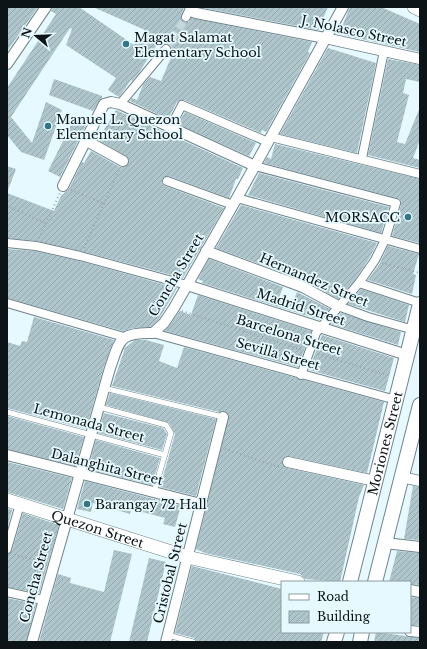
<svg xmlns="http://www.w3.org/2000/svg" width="427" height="649" viewBox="0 0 427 649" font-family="'Libre Baskerville',serif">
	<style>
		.building { fill: url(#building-hatch) }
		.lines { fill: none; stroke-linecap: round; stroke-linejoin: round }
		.pedestrian-tunnel { stroke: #c4d7db; stroke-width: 8; stroke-dasharray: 8 4; stroke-linecap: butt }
		.service-casing { stroke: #6f858b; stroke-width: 6 }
		.pedestrian-casing { stroke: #6f858b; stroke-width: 10 }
		.minor-casing { stroke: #6f858b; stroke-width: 12 }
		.tertiary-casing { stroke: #6f858b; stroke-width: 14 }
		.secondary-casing { stroke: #6f858b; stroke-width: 16 }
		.path { stroke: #97a6ab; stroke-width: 2; stroke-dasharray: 1 3; stroke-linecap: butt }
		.service { stroke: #fff; stroke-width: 5 }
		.pedestrian { stroke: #fff; stroke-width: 8 }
		.minor { stroke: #fff; stroke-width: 10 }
		.tertiary { stroke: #fff; stroke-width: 13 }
		.secondary { stroke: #fff; stroke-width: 14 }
		.poi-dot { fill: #327686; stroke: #e5f9fe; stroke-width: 1.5 }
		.labels { text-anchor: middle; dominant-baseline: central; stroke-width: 3.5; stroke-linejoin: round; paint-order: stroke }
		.street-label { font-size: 13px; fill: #0c1417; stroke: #e5f9fe }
		.poi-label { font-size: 13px; fill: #0c1417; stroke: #e5f9fe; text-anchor: start }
	</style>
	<defs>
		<pattern id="building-hatch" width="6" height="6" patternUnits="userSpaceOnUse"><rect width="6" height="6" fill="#aec5cc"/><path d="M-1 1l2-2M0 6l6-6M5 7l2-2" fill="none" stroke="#94a8ae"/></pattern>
	</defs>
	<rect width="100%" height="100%" fill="#e5f9fe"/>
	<g class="building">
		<path d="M7,7H38L7,51Z"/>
		<path d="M52,7H79L134,45L145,30L93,7H184L181,17L184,22H189L191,18L312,42L308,52L310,53L266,132L262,130L261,133L184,100L177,102L168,119L130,101L132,98L137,100L143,85L150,77L161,81L173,53L171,51V47L167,44L162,46L158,43L138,74L132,81L131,80L119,97L108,90L116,78L66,45L72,29L70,28L11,117L32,143L46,102L62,110L44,160L21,152L7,135V88L56,14L51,11Z"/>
		<path d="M199,7H328L318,30Z"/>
		<path d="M350,7H381L420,24V52L339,34Z"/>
		<path d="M328,48L376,63L357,153L280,134Z"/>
		<path d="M388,59L420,65V82L406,79L403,93L409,95L397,142L405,144L420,107V140L413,158L420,160V168L368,155Z"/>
		<path d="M54,79L102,96V98L93,111L49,95Z"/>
		<path d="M116,110L243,168L238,179H236L229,198L169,176L162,179V182L165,186L224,208L183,278L81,251L37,241L7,238V193L54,211L61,196L69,189L82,162L84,163L91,151L120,167H124L128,164L129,160L126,156L98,140Z"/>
		<path d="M185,112L256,143L249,156L178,124Z"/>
		<path d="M75,117L87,123L60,177L48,171Z"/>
		<path d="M275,144L420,179V243L392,236L401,205L400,199L264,163L267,157L271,159Z"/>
		<path d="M7,166L16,169L8,190H7Z"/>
		<path d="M259,173L389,207L381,233L248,195Z"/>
		<path d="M241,205L377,243L370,257L355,280L338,299L305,281L216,248Z"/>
		<path d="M388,246L419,254L413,274L416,275L412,294L368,280L380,263Z"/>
		<path d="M7,249L35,251L79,261L177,288L159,319L150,327L133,328L123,331L7,298Z"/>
		<path d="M209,259L283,287L279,298L292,304L297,292L330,309L320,320L202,283L203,281L198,279Z"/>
		<path d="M361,289L409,305L405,322L348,304Z"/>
		<path d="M198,295L311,331L298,367L165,331L180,311L191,315Z"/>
		<path d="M341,313L401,332L398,345L331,324Z"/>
		<path d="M34,317L114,340L104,366L86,429L7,408V342L20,346L22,341L27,342Z"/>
		<path d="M322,335L394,358L385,391L309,370Z"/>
		<path d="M135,340H146L164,345L159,361L177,368L184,347L384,402L367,473L289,456H286L282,460V464L287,468L364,485L359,497L340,582L305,579L300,574L205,553L196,549L229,415L224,411L219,412L112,386L125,348Z"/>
		<path d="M110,393L216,419L196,496L160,487L175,434L169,423L106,405Z"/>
		<path d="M104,413L163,428L167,434L162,450L98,433Z"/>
		<path d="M7,416L84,437L75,466L7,449Z"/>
		<path d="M96,440L160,458L152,485L88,469Z"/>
		<path d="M7,462L72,478L63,509L7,492Z"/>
		<path d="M85,481L181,506L175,527L163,524L165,518L131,509L130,514L93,503L91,512L77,509Z"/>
		<path d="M413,486L420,487V540L404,539Z"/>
		<path d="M7,508L12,510L7,529Z"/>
		<path d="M23,513L59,525L39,593L7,587V554L12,551Z"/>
		<path d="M114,550L132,554L110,642H39L58,574L71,578L70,583L104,592Z"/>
		<path d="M397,551L420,553V585L410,584V582H389Z"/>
		<path d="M149,558L166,562L147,642H129Z"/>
		<path d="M192,566L282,589V632H324L321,642H197L194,638L175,633Z"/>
		<path d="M410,597L420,598V625H410Z"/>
		<path d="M7,598L36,604L26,642H7Z"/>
		<path d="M376,632L420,638V642H374Z"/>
	</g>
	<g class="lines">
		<path class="pedestrian-tunnel" d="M166,49L186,17"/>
		<g class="service-casing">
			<g id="service">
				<path d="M104,388L223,417"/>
				<path d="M99,407L166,425L171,433L154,492"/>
				<path d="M7,412L165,455"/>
				<path d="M168,635L193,642"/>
			</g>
		</g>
		<g class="pedestrian-casing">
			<g id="pedestrian">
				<path d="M186,17L190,8"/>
				<path d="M120,104L166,49"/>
				<path d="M170,128L182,105L268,142"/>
				<path d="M271,137L420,174"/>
				<path d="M362,158L384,51"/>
				<path d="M255,166L396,203L385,240L375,260L359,283L316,333L301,375"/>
				<path d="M167,181L233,205"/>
				<path d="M237,198L420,249"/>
				<path d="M7,243L36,246L80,256L187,285"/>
				<path d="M359,283L420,303"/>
				<path d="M7,303L124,337"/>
				<path d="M338,306L368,317L414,330"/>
				<path d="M153,333L396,400"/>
				<path d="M7,549L20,504"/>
				<path d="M7,592L43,600"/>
			</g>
		</g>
		<g class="minor-casing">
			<g id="minor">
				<path d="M191,7L193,12L196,13L325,38L420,59"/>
				<path d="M7,64L46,7"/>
				<path d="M85,140L123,161"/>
				<path d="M63,186L104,104L111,102L120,104L255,166"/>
				<path d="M206,251L303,287L338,306"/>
				<path d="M187,285L407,355"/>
				<path d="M7,455L201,504"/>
				<path d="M288,462L375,481"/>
				<path d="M401,477L420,481"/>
				<path d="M385,543L420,547"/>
				<path d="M410,590L420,592"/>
				<path d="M410,631L420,632"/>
				<path d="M32,642L110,368C120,340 119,332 153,333L164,323L174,308L237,198L343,7"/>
				<path d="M166,642L223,417"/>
			</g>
		</g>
		<g class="tertiary-casing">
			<g id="tertiary">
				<path d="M414,7L420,10"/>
				<path id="s1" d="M7,500L187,557L298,582"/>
			</g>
		</g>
		<g class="secondary-casing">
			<g id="secondary">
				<path id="s2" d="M350,582L420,304"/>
				<path d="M375,582L420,405"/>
				<path d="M334,642L337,632"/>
				<path d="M360,642L362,632"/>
			</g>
		</g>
		<g class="path">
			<path d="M71,190L105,204"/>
			<path d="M7,206L45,223"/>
			<path d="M39,238L60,193"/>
			<path d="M84,248L119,170"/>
			<path d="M382,263L420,273"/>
			<path d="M182,311L302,350"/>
			<path d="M318,354L390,376"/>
			<path d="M225,449L279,467"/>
			<path d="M14,555L45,562"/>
		</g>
		<use href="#service" class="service"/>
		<use href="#pedestrian" class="pedestrian"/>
		<use href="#minor" class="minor"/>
		<use href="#tertiary" class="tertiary"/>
		<use href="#secondary" class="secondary"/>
	</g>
	<g class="poi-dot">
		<circle cx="126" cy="44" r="4"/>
		<circle cx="48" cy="126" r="4"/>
		<circle cx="408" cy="217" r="4"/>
		<circle cx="87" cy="504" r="4"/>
	</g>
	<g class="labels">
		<g class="street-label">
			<text transform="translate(354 31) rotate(12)">J. Nolasco Street</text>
			<text transform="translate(176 275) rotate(-59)">Concha Street</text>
			<text transform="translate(314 280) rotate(23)">Hernandez Street</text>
			<text transform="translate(301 307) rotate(18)">Madrid Street</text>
			<text transform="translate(289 335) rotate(17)">Barcelona Street</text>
			<text transform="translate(278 354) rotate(16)">Sevilla Street</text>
			<text transform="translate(89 423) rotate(15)">Lemonada Street</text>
			<text stroke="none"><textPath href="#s2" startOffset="143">Moriones Street</textPath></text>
			<text transform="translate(107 467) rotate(14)">Dalanghita Street</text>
			<text stroke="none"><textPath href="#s1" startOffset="95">Quezon Street</textPath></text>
			<text transform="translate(170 573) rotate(-76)">Cristobal Street</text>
			<text transform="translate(36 577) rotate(-75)">Concha Street</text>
		</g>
		<g class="poi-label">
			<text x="134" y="37">Magat Salamat<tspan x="134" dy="15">Elementary School</tspan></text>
			<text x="56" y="119">Manuel L. Quezon<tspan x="56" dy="15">Elementary School</tspan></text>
			<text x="400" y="217" text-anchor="end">MORSACC</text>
			<text x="95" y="504">Barangay 72 Hall</text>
		</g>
	</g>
	<rect width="427" height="649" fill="none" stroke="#0c1417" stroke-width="16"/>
	<rect x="281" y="581" width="130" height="52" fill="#e5f9fe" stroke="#8e9da2"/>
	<rect x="289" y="594" width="20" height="6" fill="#ffffff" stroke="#8e9da2"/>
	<text x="317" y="601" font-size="12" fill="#0c1417">Road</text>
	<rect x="289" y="611" width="20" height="12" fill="url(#building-hatch)" stroke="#8e9da2"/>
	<text x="317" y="621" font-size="12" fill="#0c1417">Building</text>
	<g transform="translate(36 36) rotate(289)" stroke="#e5f9fe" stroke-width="3" paint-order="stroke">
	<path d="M0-3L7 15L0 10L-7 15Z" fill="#0c1417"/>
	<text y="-6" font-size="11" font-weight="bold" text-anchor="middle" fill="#0c1417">N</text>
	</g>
</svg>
